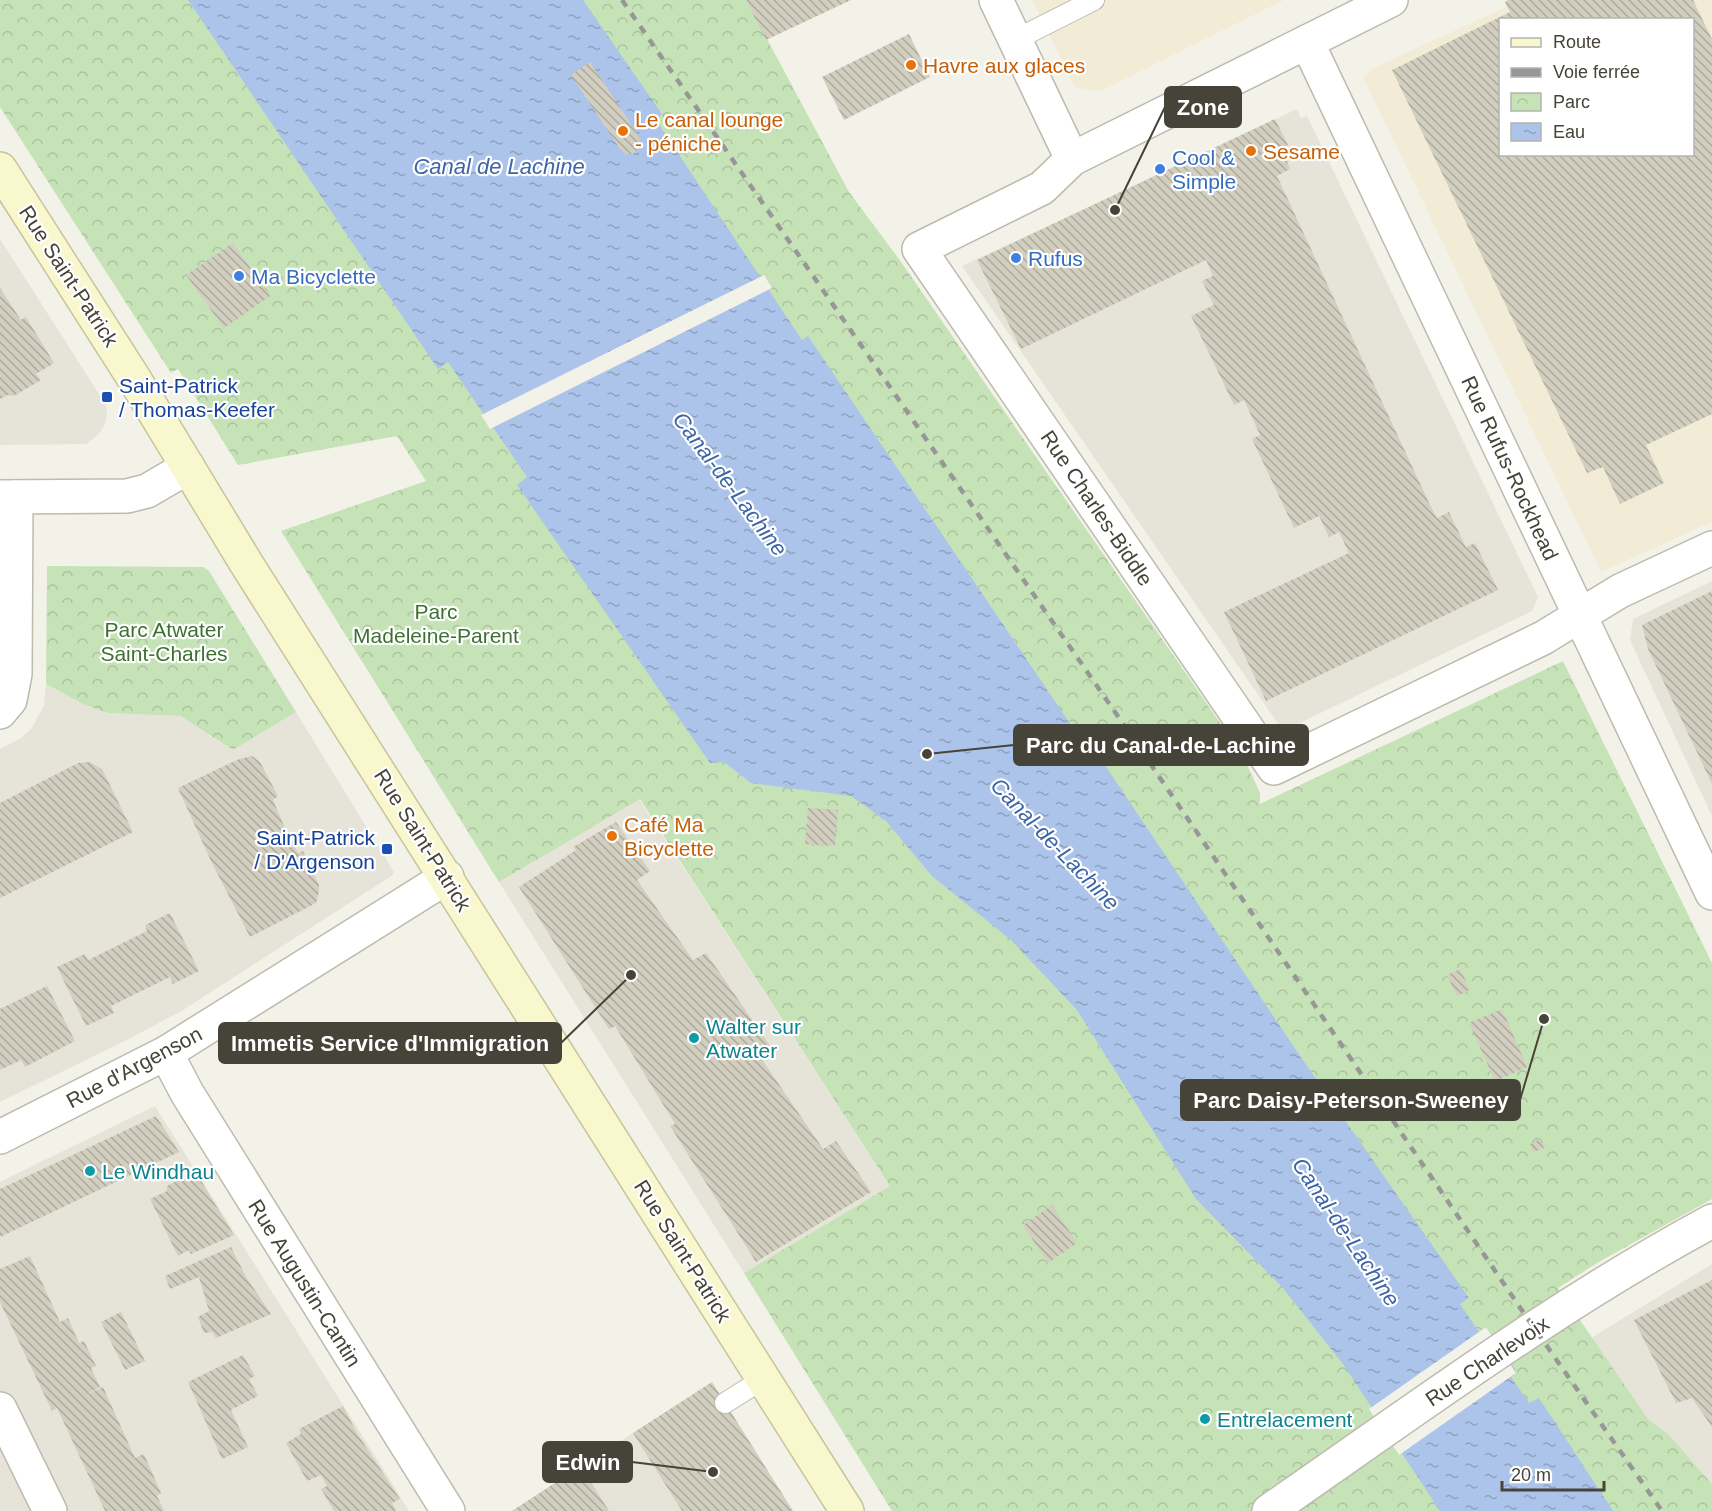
<svg xmlns="http://www.w3.org/2000/svg" width="1712" height="1511" viewBox="0 0 1712 1511" font-family="Helvetica,sans-serif">
	<style>
		.residential { fill: #e6e4d8 }
		.commercial { fill: #f2ecd7; fill-rule: evenodd }
		.park { fill: url(#park-crowns) }
		.water { fill: url(#water-ripples) }
		.pier { fill: #f3f2e9 }
		.building { fill: url(#building-back-hatch); fill-rule: evenodd }
		.lines { fill: none; stroke-linecap: round; stroke-linejoin: round }
		.service-casing { stroke: #bdbbad; stroke-width: 22 }
		.minor-casing { stroke: #bdbbad; stroke-width: 36 }
		.tertiary-casing { stroke: #bdbbad; stroke-width: 36 }
		.secondary-casing { stroke: #c7c49a; stroke-width: 36 }
		.service { stroke: #fff; stroke-width: 20 }
		.minor { stroke: #fff; stroke-width: 33 }
		.tertiary { stroke: #fff; stroke-width: 33 }
		.secondary { stroke: #f9f7cd; stroke-width: 33 }
		.rail { stroke: #979797; stroke-width: 4.5; stroke-dasharray: 8 8; stroke-linecap: butt }
		.food-dot { fill: #e8710a; stroke: #fff; stroke-width: 2 }
		.shop-dot { fill: #3f7fe0; stroke: #fff; stroke-width: 2 }
		.transit-dot { fill: #1a4fb4; stroke: #fff; stroke-width: 2 }
		.culture-dot { fill: #0f9aa8; stroke: #fff; stroke-width: 2 }
		.labels { text-anchor: middle; dominant-baseline: central; stroke-width: 4.5; stroke-linejoin: round; paint-order: stroke }
		.food-label { font-size: 21px; fill: #c56008; stroke: #fff; text-anchor: start }
		.shop-label { font-size: 21px; fill: #366cbe; stroke: #fff; text-anchor: start }
		.street-label { font-size: 21px; fill: #464338; stroke: #fff }
		.transit-label { font-size: 21px; fill: #164399; stroke: #fff; text-anchor: start }
		.park-label { font-size: 21px; fill: #3d7132; stroke: #fff }
		.culture-label { font-size: 21px; fill: #0d838f; stroke: #fff; text-anchor: start }
		.water-label { font-size: 22px; font-style: italic; fill: #3d65a6; stroke: #fff }
		.leader { fill: none; stroke: #464338; stroke-width: 2 }
		.callout-dot { fill: #464338; stroke: #fff; stroke-width: 2 }
		.callout { fill: #464338; stroke: #464338; stroke-width: 2 }
		.callout-label { font-size: 22px; text-anchor: middle; font-weight: bold; fill: #fff }
	</style>
	<defs>
		<pattern id="park-crowns" width="20" height="18" patternUnits="userSpaceOnUse" patternTransform="scale(1.5)"><rect width="20" height="18" fill="#c6e2b7"/><path d="M2 6a3 3 0 1 1 6 0M12 15a3 3 0 1 1 6 0" fill="none" stroke="#abc39e"/></pattern>
		<pattern id="water-ripples" width="26" height="14" patternUnits="userSpaceOnUse" patternTransform="scale(1.5)"><rect width="26" height="14" fill="#acc4e9"/><path d="M2 4q2-2 4 0t4 0M15 11q2-2 4 0t4 0" fill="none" stroke="#8ea1be"/></pattern>
		<pattern id="building-back-hatch" width="6" height="6" patternUnits="userSpaceOnUse" patternTransform="scale(1.5)"><rect width="6" height="6" fill="#d3cfc0"/><path d="M-1 5l2 2M0 0l6 6M5-1l2 2" fill="none" stroke="#adaa9d"/></pattern>
	</defs>
	<rect width="100%" height="100%" fill="#f3f2e9"/>
	<g class="residential">
		<path d="M1297,109L1301,118L1307,116L1538,597L1532,611L1283,731L962,266Z"/>
		<path d="M0,239L106,405L107,416L103,428L96,437L86,444L0,445Z"/>
		<path d="M1712,581V816L1630,640L1633,619Z"/>
		<path d="M46,684L83,704L108,713L179,716L233,750L296,712L394,872L393,875L183,1010L125,1041L0,1102V749L21,738L32,728L44,705Z"/>
		<path d="M639,799L890,1186L744,1273L499,882Z"/>
		<path d="M155,1106L384,1470L409,1511H0V1182Z"/>
		<path d="M1712,1264V1484L1669,1435L1648,1419L1591,1338Z"/>
		<path d="M712,1382L793,1511H512Z"/>
	</g>
	<g class="commercial">
		<path d="M1032,0H1284L1105,89L1094,91L1075,87Z"/>
		<path d="M1521,0H1712V522L1601,572L1363,77L1373,68ZM1500,20H1692V154H1500Z"/>
	</g>
	<g class="park">
		<path d="M0,0H746L849,192L899,259L1243,756L1260,793V804L1563,661L1712,963V1199L1597,1263L1558,1288L1648,1419L1669,1435L1712,1484V1511H892L744,1273L890,1186L640,799L499,882L281,531L426,481L397,436L238,465L178,369L171,373L0,107Z"/>
		<path d="M47,566L203,567L209,571L296,712L233,750L180,716L108,713L83,704L46,684Z"/>
	</g>
	<path class="water" d="M188,0H583L662,114L656,120L802,340L808,336L1071,725L1080,728L1298,1053L1469,1298L1460,1304L1479,1332L1486,1327L1515,1369L1516,1373L1511,1377L1529,1403L1539,1398L1613,1511H1440L1343,1364L1282,1287L1196,1199L1077,1010L1012,941L932,876L886,821L851,796L751,783L724,762L710,763L517,485L527,477L448,362L438,369Z"/>
	<g class="pier">
		<path d="M764,275L772,288L490,429L481,415Z"/>
		<path d="M1486,1327L1516,1373L1399,1455L1369,1409Z"/>
	</g>
	<g class="building">
		<path d="M746,0H851L766,40Z"/>
		<path d="M1508,0H1693L1712,39V414L1646,445L1664,483L1620,504L1603,467L1587,473L1392,70L1510,12L1505,2ZM1500,20H1692V154H1500Z"/>
		<path d="M909,34L930,77L844,120L822,77Z"/>
		<path d="M590,62L638,135L641,146L633,154H626L620,149L571,75Z"/>
		<path d="M1275,119L1288,145L1282,148L1290,169L1277,176L1430,505L1437,518L1449,512L1466,547L1475,543L1498,590L1266,701L1224,612L1349,553L1339,532L1329,537L1319,516L1294,528L1252,439L1260,435L1244,400L1234,405L1191,316L1214,305L1202,281L1213,276L1206,260L1021,349L977,260Z"/>
		<path d="M233,243L270,296L224,328L186,275Z"/>
		<path d="M0,288L21,320L26,317L54,363L36,374L41,380L14,396L8,395L0,399Z"/>
		<path d="M1712,591V784L1648,649L1642,625Z"/>
		<path d="M252,756L260,762L278,796L273,800L284,826L298,853L303,851L319,885V892L316,903L250,937L211,861L178,788L239,759Z"/>
		<path d="M90,762L102,769L133,832L0,898V803L78,763Z"/>
		<path d="M808,808L838,810L835,846L805,844Z"/>
		<path d="M616,822L650,871L637,880L693,960L706,953L771,1047L759,1055L823,1149L836,1141L871,1192L756,1262L670,1126L675,1124L615,1026L609,1029L519,887L576,850L573,847Z"/>
		<path d="M170,913L199,971L173,984L170,977L111,1006L114,1013L86,1026L57,967L85,954L88,960L147,931L145,925Z"/>
		<path d="M1460,969L1470,990L1457,996L1447,975Z"/>
		<path d="M47,986L75,1041L25,1067L21,1060L0,1070V1009Z"/>
		<path d="M1502,1009L1527,1067L1495,1081L1469,1023Z"/>
		<path d="M156,1116L179,1152L0,1237V1189Z"/>
		<path d="M1540,1139L1544,1148L1534,1152L1530,1144Z"/>
		<path d="M195,1171L234,1235L191,1254L189,1250L178,1256L150,1199L167,1191V1186Z"/>
		<path d="M1052,1205L1077,1243L1048,1263L1023,1225Z"/>
		<path d="M231,1247L246,1277L271,1314L216,1338L212,1332L204,1333L198,1317L209,1311L199,1277L170,1289L165,1276Z"/>
		<path d="M30,1256L60,1322L68,1318L79,1343L84,1341L96,1366L91,1368L100,1387L86,1395L103,1387L135,1458L144,1454L161,1493L157,1496L164,1511H105L57,1408L52,1411L0,1302V1269Z"/>
		<path d="M1712,1280V1427L1692,1398L1676,1403L1634,1320Z"/>
		<path d="M121,1312L145,1361L125,1370L101,1322Z"/>
		<path d="M243,1355L255,1376L249,1379L258,1396L231,1410L248,1447L222,1459L188,1382Z"/>
		<path d="M712,1382L793,1511H682L633,1433Z"/>
		<path d="M343,1406L357,1433L400,1499L392,1503L396,1511H334L321,1489L327,1486L321,1475L307,1481L286,1443L301,1434L299,1429Z"/>
		<path d="M581,1466L609,1511H512Z"/>
	</g>
	<g class="lines">
		<g class="service-casing">
			<g id="service">
				<path d="M1015,40L1094,0"/>
				<path d="M725,1403L763,1379"/>
			</g>
		</g>
		<g class="minor-casing">
			<g id="minor">
				<path d="M996,0L1072,159"/>
				<path d="M1391,0L1072,159L1042,188L919,249L1274,768L1543,638L1620,591L1712,548"/>
				<path d="M1307,42L1712,893"/>
				<path d="M0,712L10,700L15,674L16,497"/>
				<path d="M166,1053L187,1093L448,1511"/>
				<path d="M0,1409L50,1511"/>
			</g>
		</g>
		<g class="tertiary-casing">
			<g id="tertiary">
				<path d="M0,497L127,496L147,491L188,467"/>
				<path d="M0,1137L166,1053L447,877"/>
				<path d="M1269,1511C1414,1411 1556,1305 1712,1221"/>
			</g>
		</g>
		<g class="secondary-casing">
			<path id="secondary" d="M0,169L135,380L246,563L847,1511"/>
		</g>
		<use href="#service" class="service"/>
		<use href="#minor" class="minor"/>
		<use href="#tertiary" class="tertiary"/>
		<use href="#secondary" class="secondary"/>
		<path class="rail" d="M622,0L1124,725L1521,1309L1662,1511"/>
	</g>
	<g class="food-dot">
		<circle cx="911" cy="65" r="6"/>
		<circle cx="623" cy="131" r="6"/>
		<circle cx="1251" cy="151" r="6"/>
		<circle cx="612" cy="836" r="6"/>
	</g>
	<g class="shop-dot">
		<circle cx="1160" cy="169" r="6"/>
		<circle cx="1016" cy="258" r="6"/>
		<circle cx="239" cy="276" r="6"/>
	</g>
	<g class="transit-dot">
		<rect x="101" y="391" width="12" height="12" rx="3"/>
		<rect x="381" y="843" width="12" height="12" rx="3"/>
	</g>
	<g class="culture-dot">
		<circle cx="694" cy="1038" r="6"/>
		<circle cx="90" cy="1171" r="6"/>
		<circle cx="1205" cy="1419" r="6"/>
	</g>
	<g class="labels">
		<g class="food-label">
			<text x="923" y="65">Havre aux glaces</text>
			<text x="635" y="119">Le canal lounge<tspan x="635" dy="24">- péniche</tspan></text>
			<text x="1263" y="151">Sesame</text>
			<text x="624" y="824">Café Ma<tspan x="624" dy="24">Bicyclette</tspan></text>
		</g>
		<g class="shop-label">
			<text x="1172" y="157">Cool &amp;<tspan x="1172" dy="24">Simple</tspan></text>
			<text x="1028" y="258">Rufus</text>
			<text x="251" y="276">Ma Bicyclette</text>
		</g>
		<g class="street-label">
			<text transform="translate(69 276) rotate(57)">Rue Saint-Patrick</text>
			<text transform="translate(1510 468) rotate(65)">Rue Rufus-Rockhead</text>
			<text transform="translate(1097 508) rotate(56)">Rue Charles-Biddle</text>
			<text transform="translate(423 840) rotate(58)">Rue Saint-Patrick</text>
			<text transform="translate(134 1067) rotate(-28)">Rue d'Argenson</text>
			<text transform="translate(683 1251) rotate(58)">Rue Saint-Patrick</text>
			<text transform="translate(305 1283) rotate(58)">Rue Augustin-Cantin</text>
			<text transform="translate(1487 1361) rotate(-34)">Rue Charlevoix</text>
		</g>
		<g class="transit-label">
			<text x="119" y="385">Saint-Patrick<tspan x="119" dy="24">/ Thomas-Keefer</tspan></text>
			<text x="375" y="837" text-anchor="end">Saint-Patrick<tspan x="375" dy="24">/ D'Argenson</tspan></text>
		</g>
		<g class="park-label">
			<text x="436" y="611">Parc<tspan x="436" dy="24">Madeleine-Parent</tspan></text>
			<text x="164" y="629">Parc Atwater<tspan x="164" dy="24">Saint-Charles</tspan></text>
		</g>
		<g class="culture-label">
			<text x="706" y="1026">Walter sur<tspan x="706" dy="24">Atwater</tspan></text>
			<text x="102" y="1171">Le Windhau</text>
			<text x="1217" y="1419">Entrelacement</text>
		</g>
		<g class="water-label">
			<text x="499" y="166">Canal de Lachine</text>
			<text transform="translate(730 484) rotate(53)">Canal-de-Lachine</text>
			<text transform="translate(1055 844) rotate(46)">Canal-de-Lachine</text>
			<text transform="translate(1346 1232) rotate(56)">Canal-de-Lachine</text>
		</g>
	</g>
	<path class="leader" d="M1115 210L1165 107M927 754L1014 745M631 975L561 1043M1544 1019L1520 1100M713 1472L632 1462"/>
	<g class="callout-dot">
		<circle cx="1115" cy="210" r="6"/>
		<circle cx="927" cy="754" r="6"/>
		<circle cx="631" cy="975" r="6"/>
		<circle cx="1544" cy="1019" r="6"/>
		<circle cx="713" cy="1472" r="6"/>
	</g>
	<g class="callout">
		<rect x="1165" y="87" width="76" height="40" rx="6"/>
		<rect x="1014" y="725" width="294" height="40" rx="6"/>
		<rect x="219" y="1023" width="342" height="40" rx="6"/>
		<rect x="1181" y="1080" width="339" height="40" rx="6"/>
		<rect x="543" y="1442" width="89" height="40" rx="6"/>
	</g>
	<g class="callout-label">
		<text x="1203" y="115">Zone</text>
		<text x="1161" y="753">Parc du Canal-de-Lachine</text>
		<text x="390" y="1051">Immetis Service d'Immigration</text>
		<text x="1351" y="1108">Parc Daisy-Peterson-Sweeney</text>
		<text x="588" y="1470">Edwin</text>
	</g>
	<rect x="1499" y="18" width="195" height="138" fill="#ffffff" stroke="#b5b4af" stroke-width="1.5"/>
	<rect x="1511" y="38" width="30" height="9" fill="#f9f7cd" stroke="#b5b4af" stroke-width="1.5"/>
	<text x="1553" y="48" font-size="18" fill="#464338">Route</text>
	<rect x="1511" y="68" width="30" height="9" fill="#979797" stroke="#b5b4af" stroke-width="1.5"/>
	<text x="1553" y="78" font-size="18" fill="#464338">Voie ferrée</text>
	<rect x="1511" y="93" width="30" height="18" fill="url(#park-crowns)" stroke="#b5b4af" stroke-width="1.5"/>
	<text x="1553" y="108" font-size="18" fill="#464338">Parc</text>
	<rect x="1511" y="123" width="30" height="18" fill="url(#water-ripples)" stroke="#b5b4af" stroke-width="1.5"/>
	<text x="1553" y="138" font-size="18" fill="#464338">Eau</text>
	<path d="M1502 1481v9h102v-9" fill="none" stroke="#464338" stroke-width="3"/>
	<text x="1511" y="1481" font-size="18" fill="#464338" stroke="#ffffff" stroke-width="4.5" paint-order="stroke">20 m</text>
</svg>
